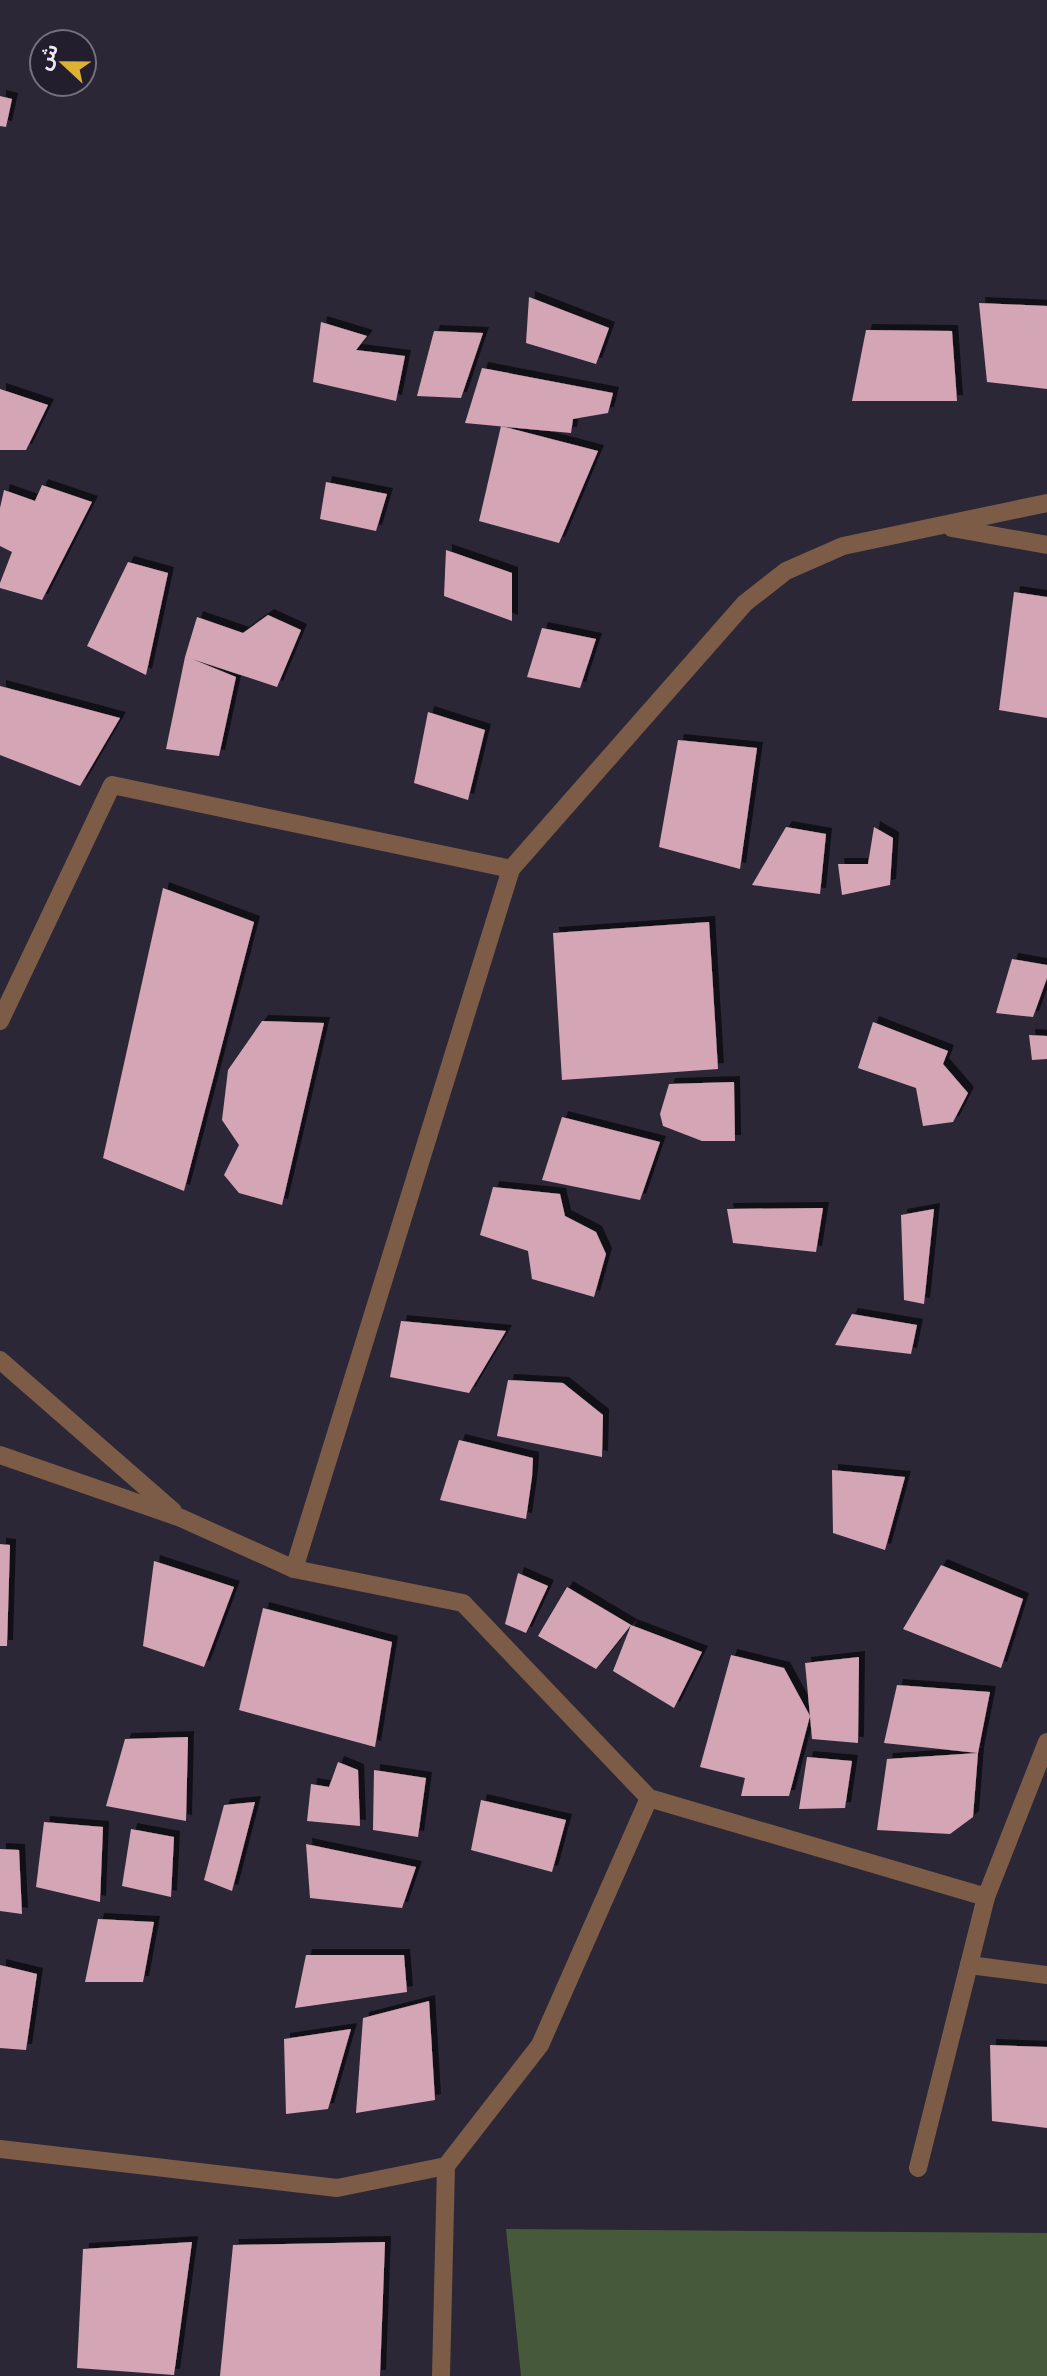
<svg xmlns="http://www.w3.org/2000/svg" width="1047" height="2376" viewBox="0 0 1047 2376" font-family="'Roboto Condensed','Noto Sans Arabic',sans-serif">
	<style>
		.green { fill: #47593b }
		.building { fill: #d4a6b5; filter: url(#shadow) }
		.lines { fill: none; stroke-linecap: round; stroke-linejoin: round }
		.minor { stroke: #7c5c46; stroke-width: 18 }
	</style>
	<defs>
		<filter id="shadow"><feDropShadow dx="6" dy="-6" stdDeviation="0" flood-color="#0009"/></filter>
	</defs>
	<rect width="100%" height="100%" fill="#2b2737"/>
	<path class="green" d="M506,2229L1047,2233V2376H521Z"/>
	<g class="building">
		<path d="M0,96L12,99L6,127L0,126Z"/>
		<path d="M529,297L609,328L596,364L526,343Z"/>
		<path d="M979,303L1047,306V389L987,382Z"/>
		<path d="M321,322L367,336L356,350L405,356L396,401L313,382Z"/>
		<path d="M866,330L952,331L957,401H852Z"/>
		<path d="M434,331L483,333L461,398L417,396Z"/>
		<path d="M482,368L613,393L608,413L573,419L571,433L465,423Z"/>
		<path d="M0,389L48,405L26,450H0Z"/>
		<path d="M501,426L598,451L559,543L479,521Z"/>
		<path d="M326,482L387,494L376,531L320,519Z"/>
		<path d="M42,485L92,502L42,600L0,588V583L12,552L0,546V508L4,490L35,501Z"/>
		<path d="M446,550L512,573V621L444,596Z"/>
		<path d="M128,562L168,573L146,675L87,646Z"/>
		<path d="M1014,592L1047,597V718L999,710Z"/>
		<path d="M268,615L301,630L277,687L192,659L236,677L219,756L166,749L185,657L197,617L243,633Z"/>
		<path d="M542,628L596,639L580,688L527,677Z"/>
		<path d="M0,686L120,718L80,786L0,755Z"/>
		<path d="M428,712L485,730L468,800L414,783Z"/>
		<path d="M678,740L757,748L740,869L659,847Z"/>
		<path d="M786,827L826,834L820,894L752,885Z"/>
		<path d="M874,827L893,838L890,885L842,895L838,864H868Z"/>
		<path d="M163,888L254,922L184,1191L103,1158Z"/>
		<path d="M709,922L718,1069L562,1080L553,933Z"/>
		<path d="M1012,959L1047,965V978L1033,1017L996,1013Z"/>
		<path d="M262,1021L324,1023L282,1205L239,1193L224,1175L239,1145L222,1120L228,1070Z"/>
		<path d="M873,1022L948,1051L943,1064L968,1093L953,1122L923,1126L916,1088L858,1068Z"/>
		<path d="M1029,1035L1047,1036V1059L1032,1060Z"/>
		<path d="M734,1082L735,1141H702L663,1126L660,1114L669,1084Z"/>
		<path d="M562,1117L660,1142L640,1200L542,1180Z"/>
		<path d="M493,1187L560,1194L565,1216L596,1232L606,1254L594,1297L532,1279L528,1251L480,1235Z"/>
		<path d="M823,1208L816,1252L733,1243L727,1209Z"/>
		<path d="M934,1209L924,1304L904,1300L901,1215Z"/>
		<path d="M852,1314L917,1325L911,1354L835,1345Z"/>
		<path d="M401,1321L506,1331L469,1393L390,1377Z"/>
		<path d="M508,1380L563,1383L603,1415L602,1457L497,1436Z"/>
		<path d="M459,1440L533,1458L532,1477L526,1519L440,1500Z"/>
		<path d="M832,1470L905,1477L885,1550L833,1533Z"/>
		<path d="M0,1544L10,1545L7,1646H0Z"/>
		<path d="M154,1561L234,1587L204,1667L143,1646Z"/>
		<path d="M941,1565L1023,1599L1001,1668L903,1629Z"/>
		<path d="M518,1573L548,1586L526,1633L505,1624Z"/>
		<path d="M567,1587L631,1625L702,1652L674,1708L613,1671L631,1625L596,1669L538,1636Z"/>
		<path d="M263,1608L392,1642L375,1747L239,1710Z"/>
		<path d="M731,1655L784,1668L810,1716L805,1663L859,1657L858,1743L812,1739L810,1716L789,1796H741L745,1778L700,1767Z"/>
		<path d="M897,1685L990,1692L978,1753L884,1743Z"/>
		<path d="M188,1737L186,1821L106,1806L125,1739Z"/>
		<path d="M978,1753L973,1817L950,1834L877,1830L887,1759Z"/>
		<path d="M807,1757L852,1761L845,1808L799,1809Z"/>
		<path d="M338,1762L358,1770L360,1826L307,1821L311,1784L329,1787Z"/>
		<path d="M374,1770L426,1778L418,1837L373,1830Z"/>
		<path d="M481,1800L566,1820L552,1872L471,1850Z"/>
		<path d="M255,1802L232,1891L204,1880L224,1805Z"/>
		<path d="M44,1822L103,1827L100,1902L36,1887Z"/>
		<path d="M131,1829L174,1837L171,1897L122,1886Z"/>
		<path d="M306,1844L416,1867L402,1908L310,1898Z"/>
		<path d="M0,1849L19,1850L22,1914L0,1911Z"/>
		<path d="M98,1919L154,1922L143,1982H85Z"/>
		<path d="M306,1955H404L407,1992L295,2008Z"/>
		<path d="M0,1965L37,1974L26,2050L0,2048Z"/>
		<path d="M429,2001L435,2100L356,2113L363,2018Z"/>
		<path d="M351,2029L328,2109L286,2114L284,2039Z"/>
		<path d="M990,2045L1047,2047V2128L992,2121Z"/>
		<path d="M192,2242L174,2375L77,2368L83,2249Z"/>
		<path d="M385,2242L380,2376H220L233,2245Z"/>
	</g>
	<g class="lines">
		<g class="minor">
			<path d="M952,528L1047,545"/>
			<path d="M0,1021L112,785L511,869"/>
			<path d="M0,1360L173,1511"/>
			<path d="M0,1455L181,1518L294,1569L463,1603L649,1798L986,1897"/>
			<path d="M294,1569L511,869L745,603L786,571L843,546L1047,503"/>
			<path d="M969,1965L1047,1975"/>
			<path d="M0,2149L337,2188L446,2166L540,2045L649,1798"/>
			<path d="M918,2168L986,1897L1047,1742"/>
			<path d="M441,2376L446,2166"/>
		</g>
	</g>
	<g transform="translate(63 63) rotate(292)"><circle r="33" fill="#221e2d" stroke="#74707e" stroke-width="2"/>
	<path d="M0-5L12 26L0 18L-12 26Z" fill="#dbb233"/>
	<text y="-10" font-size="19" font-weight="bold" text-anchor="middle" fill="#efecf7">ش</text>
	</g>
</svg>
